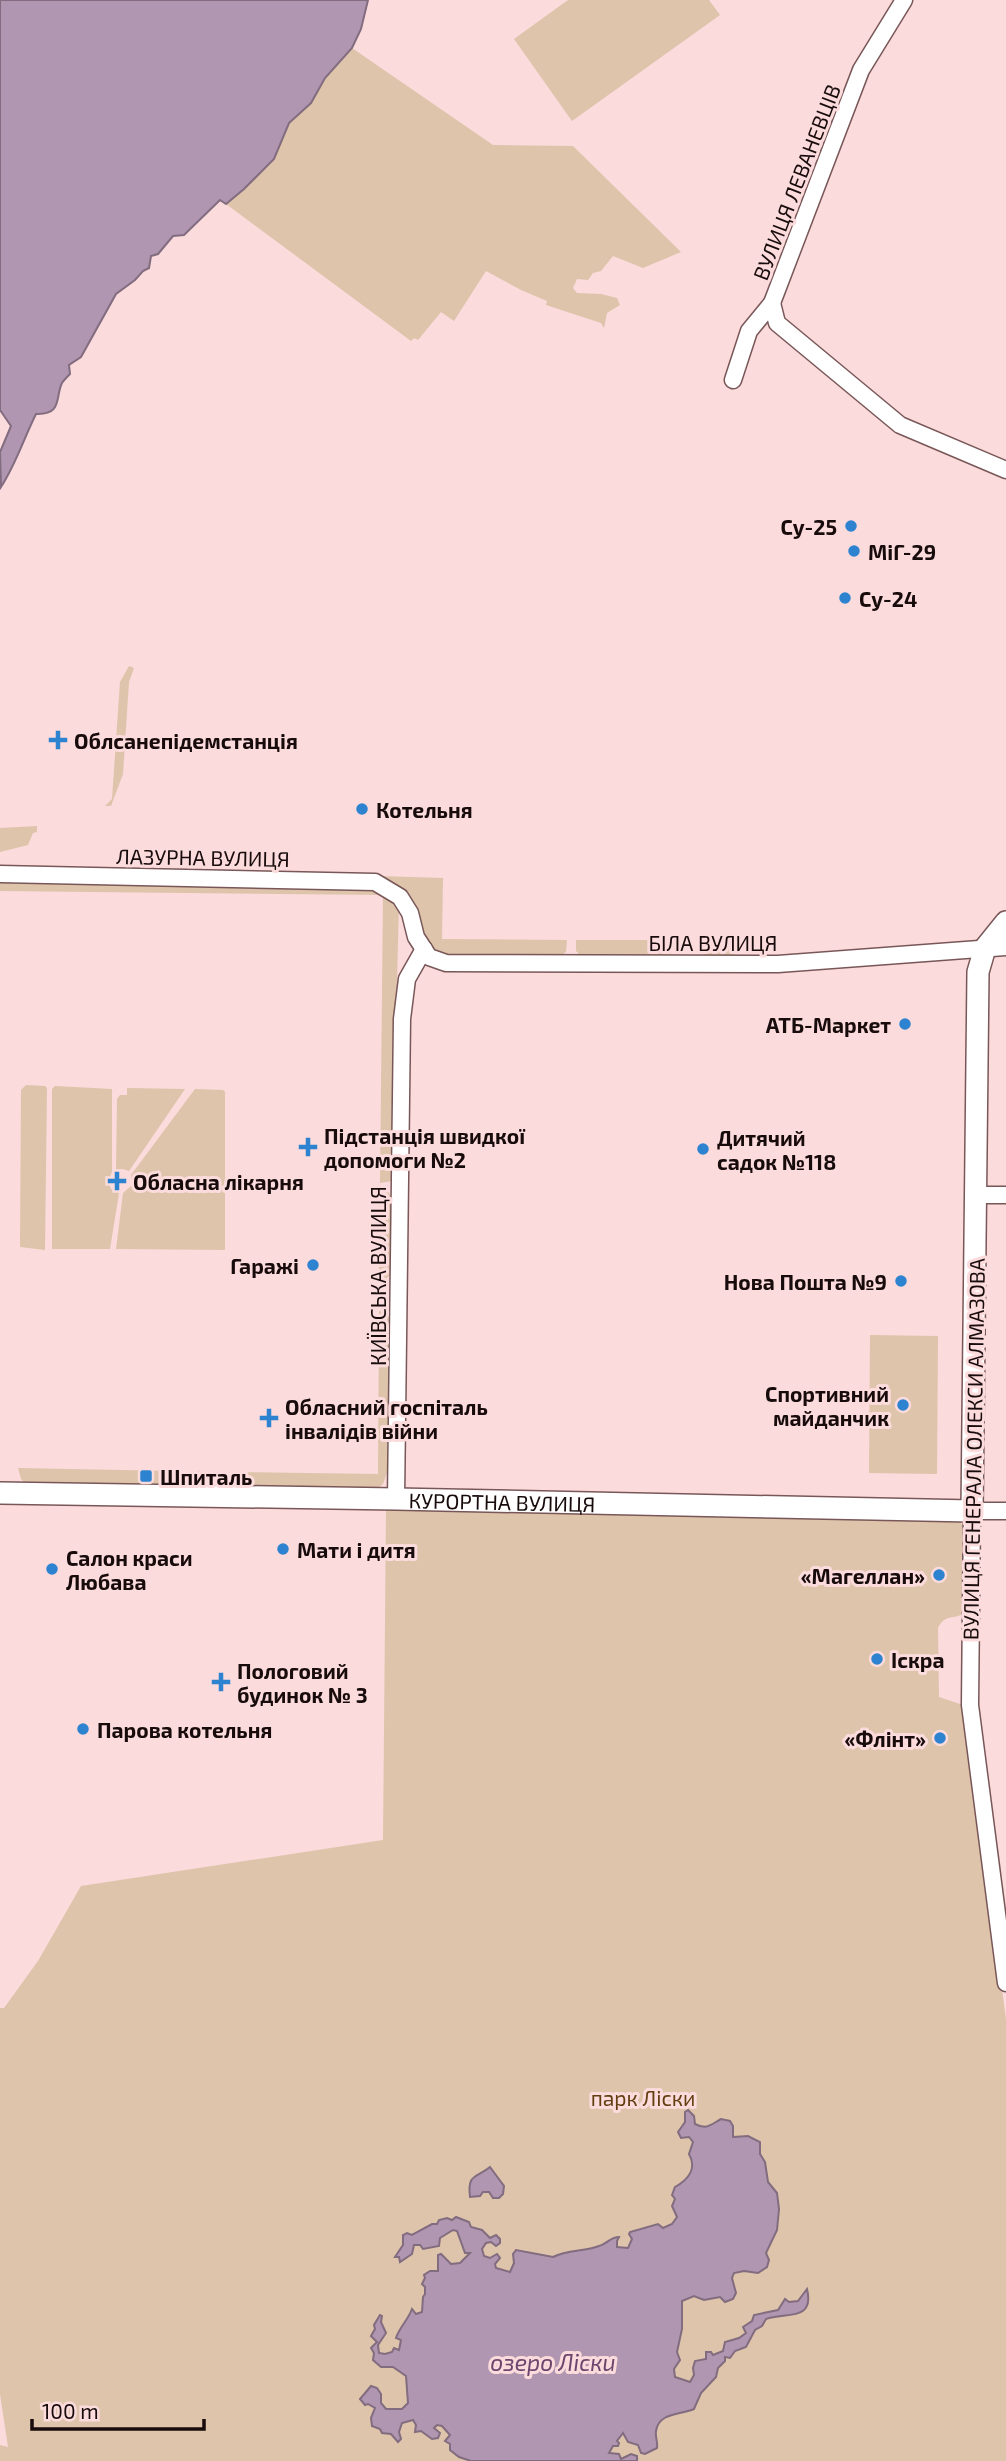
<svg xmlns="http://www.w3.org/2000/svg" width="1006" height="2461" viewBox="0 0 1006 2461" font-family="'Exo 2',sans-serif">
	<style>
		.green { fill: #dec4aa }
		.water { fill: #b096b0; stroke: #826c7f; stroke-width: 2 }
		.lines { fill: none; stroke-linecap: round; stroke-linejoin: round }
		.minor-casing { stroke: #795758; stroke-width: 19 }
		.major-casing { stroke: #795758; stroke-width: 24 }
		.minor { stroke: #fff; stroke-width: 16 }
		.major { stroke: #fff; stroke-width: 21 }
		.poi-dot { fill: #2e83d1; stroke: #fbdbdc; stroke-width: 2.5 }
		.labels { text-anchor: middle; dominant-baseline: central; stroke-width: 6; stroke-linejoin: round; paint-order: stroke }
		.street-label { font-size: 21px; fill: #180b0c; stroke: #fbdbdc }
		.poi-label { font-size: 21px; font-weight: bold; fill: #180b0c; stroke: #fbdbdc; text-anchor: start }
		.park-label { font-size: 21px; fill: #633e10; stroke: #fbdbdc }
		.water-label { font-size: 23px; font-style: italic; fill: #6d466e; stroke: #fbdbdc }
	</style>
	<rect width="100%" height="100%" fill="#fbdbdc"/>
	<g class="green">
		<path d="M568,0H709L720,15L572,121L514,39Z"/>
		<path d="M352,48L493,145L573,146L681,252L643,268L613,256L601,271L593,273L588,280L577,279L573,288L577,293L601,294L617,298L620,305L607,313L604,328L601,323L546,305L547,301L521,290L486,271L454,321L441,312L418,340L414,338L411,341L226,204L244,189L274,159L289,123L311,103L325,78Z"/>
		<path d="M129,666L134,668L129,682L123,774L111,806H105L112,799L120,682Z"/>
		<path d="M37,826V832L33,833L28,845L0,852V828Z"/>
		<path d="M379,876L443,878L442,939L567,940L566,952L563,954H443L426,946C414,914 412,893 379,876Z"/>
		<path d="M0,880L377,886L399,902L392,1181L380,1183L383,895L0,891Z"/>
		<path d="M576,940H671V953L669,955H580L576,951Z"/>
		<path d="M701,941H736V953L733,956H705L702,953Z"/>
		<path d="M26,1085L45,1086L47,1088L45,1250L20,1247L21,1090Z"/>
		<path d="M55,1086L112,1089V1172L108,1181L111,1189L119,1193L110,1249H52V1089Z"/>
		<path d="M127,1088L185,1089L129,1171L123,1169L116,1170L117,1099L120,1095H127Z"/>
		<path d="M195,1089L223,1090L225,1092V1250L116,1249L123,1193L132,1185L131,1175Z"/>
		<path d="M379,1189L387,1190L392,1198L391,1274L386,1279H379Z"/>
		<path d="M379,1311L389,1312L392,1322L388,1470L383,1484L377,1489L237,1487L233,1484L230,1472L378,1474Z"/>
		<path d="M870,1335L938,1336L937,1474L869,1473Z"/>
		<path d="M18,1468L223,1472L216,1487L27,1485L21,1479Z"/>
		<path d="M386,1508L954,1519L961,1523L965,1530L964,1610L961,1615C949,1619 944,1616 938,1628L939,1697L963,1705L1006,2019V2461H0V2445L8,2447L0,2394V2008H4L38,1961L81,1886L383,1840Z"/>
	</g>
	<g class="water">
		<path d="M0,0H368L361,29L352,48L325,78L311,103L289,123L274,159L244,189L226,204L220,200L184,235L173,236L158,254L151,256L149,268L143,271L135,280L116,294L81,357L69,365L70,374C67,377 64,380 62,383C55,397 63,415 36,414C24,438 16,464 1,487L0,452L11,426L0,410Z"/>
		<path d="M688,2110L694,2116L695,2124C707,2130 710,2125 721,2119L730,2121L733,2126V2137L748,2136L760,2142V2154L765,2162L768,2182L777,2193L779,2209L777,2230L766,2253L769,2260L767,2267L758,2273L744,2271L734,2273L732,2278L736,2293L733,2299L725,2302L720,2297L704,2300L694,2296L682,2301V2329L677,2352L680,2360L674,2369L675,2377L690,2382L694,2375L693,2368L695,2361L706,2359V2352H711L713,2355L723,2351L725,2342L739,2338L746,2333L743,2327L752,2321L754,2315L778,2310L785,2299L789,2302L798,2301L807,2289C815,2322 785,2312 766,2319L762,2326L755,2330L746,2347L735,2351L730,2358L725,2357V2361L718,2368L716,2377L701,2393L694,2409C681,2415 659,2412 656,2431C655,2437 658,2442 657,2448L645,2454L641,2453L638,2445L628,2442L623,2433L617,2441L619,2443L618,2446H613L609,2453L619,2454L621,2459L631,2454L637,2456V2461H471L459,2457L450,2450V2444L445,2441L450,2435L442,2426L437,2425L434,2428L440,2433L438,2438L432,2439L421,2431L415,2432L416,2425L413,2420L402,2423L399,2432L401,2439L398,2442L391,2434L382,2433L380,2429L372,2426L371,2418L375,2408L368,2404L365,2405L360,2399L371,2386L377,2388L381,2394V2403L386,2409H402L408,2403L406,2376L393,2367H381L373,2360L374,2353L371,2348L377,2342L371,2336L375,2329L374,2325L380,2315L382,2316L381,2322L386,2333L378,2345L379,2353L385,2354L392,2352L394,2348L399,2350L401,2340L396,2338C399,2328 408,2320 412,2309L416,2314L422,2312L423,2297L425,2294V2287L422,2284L425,2278L424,2275L430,2271H438V2255L441,2254L451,2264L460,2263L470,2253H465L457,2231L453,2230L440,2238L439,2246L423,2249L420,2245H414L412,2254L400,2262L399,2257H395L403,2245V2235L407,2233L412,2235L432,2224H437L439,2220L447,2218L452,2220L456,2217L469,2222L471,2227L482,2230L490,2238L496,2235L500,2239V2243L496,2246L491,2242L486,2243L482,2249L484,2256L490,2258L497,2254L500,2258L495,2264L496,2268L510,2272L514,2263L513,2254L516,2250L553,2257C568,2249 584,2252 599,2246C607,2244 610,2237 619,2237L617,2241V2247L628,2248L632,2239L629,2234L630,2232L658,2224L663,2228L672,2224L677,2217L672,2206L675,2199L672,2195L675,2187C689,2179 697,2168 689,2154L693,2142L689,2137L681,2138L678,2132L685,2122V2112Z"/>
		<path d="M490,2167L504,2186L503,2194L499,2198H493L489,2192H483L480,2196L470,2197C467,2173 477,2178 490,2167Z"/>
	</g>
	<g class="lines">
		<g class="minor-casing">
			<g id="minor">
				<path d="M772,303L777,323L900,425L1006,470"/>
				<path d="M733,380L749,331L772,303L861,70L904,0"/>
				<path d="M0,874L375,882L400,897L410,913L416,937L429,957L446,963L778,964L1006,947"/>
				<path d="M976,1195H1006"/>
				<path d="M396,1499L402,1019L407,979L424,949"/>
				<path d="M1006,1511H972L970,1705L1006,1983"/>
			</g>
		</g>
		<g class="major-casing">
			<g id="major">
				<path id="s1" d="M0,1493L396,1499L972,1511L978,972L985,948L1006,922"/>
			</g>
		</g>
		<use href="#minor" class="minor"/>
		<use href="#major" class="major"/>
	</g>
	<g class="poi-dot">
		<circle cx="851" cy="526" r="7"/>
		<circle cx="854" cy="551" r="7"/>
		<circle cx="845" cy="598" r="7"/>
		<path d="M54.5 729.5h7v7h7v7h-7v7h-7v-7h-7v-7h7z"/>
		<circle cx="362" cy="809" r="7"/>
		<circle cx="905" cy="1024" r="7"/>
		<path d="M304.5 1136.5h7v7h7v7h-7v7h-7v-7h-7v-7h7z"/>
		<circle cx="703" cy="1149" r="7"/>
		<path d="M113.5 1170.5h7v7h7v7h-7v7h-7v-7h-7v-7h7z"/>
		<circle cx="313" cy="1265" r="7"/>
		<circle cx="901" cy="1281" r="7"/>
		<circle cx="903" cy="1405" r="7"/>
		<path d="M265.5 1407.5h7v7h7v7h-7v7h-7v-7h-7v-7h7z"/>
		<rect x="139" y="1469" width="14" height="14" rx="3.5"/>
		<circle cx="283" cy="1549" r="7"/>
		<circle cx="52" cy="1569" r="7"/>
		<circle cx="939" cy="1575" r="7"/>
		<circle cx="877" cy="1659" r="7"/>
		<path d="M217.5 1671.5h7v7h7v7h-7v7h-7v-7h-7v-7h7z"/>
		<circle cx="83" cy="1729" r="7"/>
		<circle cx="940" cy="1738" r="7"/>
	</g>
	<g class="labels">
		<g class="street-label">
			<text transform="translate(796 182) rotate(-69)">ВУЛИЦЯ ЛЕВАНЕВЦІВ</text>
			<text transform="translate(203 857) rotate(1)">ЛАЗУРНА ВУЛИЦЯ</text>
			<text x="713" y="942">БІЛА ВУЛИЦЯ</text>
			<text transform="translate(377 1276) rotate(-90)">КИЇВСЬКА ВУЛИЦЯ</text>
			<text transform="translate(973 1449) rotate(-89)">ВУЛИЦЯ ГЕНЕРАЛА ОЛЕКСИ АЛМАЗОВА</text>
			<text stroke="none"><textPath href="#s1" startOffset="502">КУРОРТНА ВУЛИЦЯ</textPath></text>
		</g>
		<g class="poi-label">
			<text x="837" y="526" text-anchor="end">Су-25</text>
			<text x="868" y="551">МіГ-29</text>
			<text x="859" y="598">Су-24</text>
			<text x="74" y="740">Облсанепідемстанція</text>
			<text x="376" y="809">Котельня</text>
			<text x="891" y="1024" text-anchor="end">АТБ-Маркет</text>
			<text x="324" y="1135">Підстанція швидкої<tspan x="324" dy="24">допомоги №2</tspan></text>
			<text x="717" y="1137">Дитячий<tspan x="717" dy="24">садок №118</tspan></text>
			<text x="133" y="1181">Обласна лікарня</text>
			<text x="299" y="1265" text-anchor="end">Гаражі</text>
			<text x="887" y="1281" text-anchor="end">Нова Пошта №9</text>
			<text x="889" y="1393" text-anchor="end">Спортивний<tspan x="889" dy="24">майданчик</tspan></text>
			<text x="285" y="1406">Обласний госпіталь<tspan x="285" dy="24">інвалідів війни</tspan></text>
			<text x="160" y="1476">Шпиталь</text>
			<text x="297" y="1549">Мати і дитя</text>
			<text x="66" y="1557">Салон краси<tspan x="66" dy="24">Любава</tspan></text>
			<text x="925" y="1575" text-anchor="end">«Магеллан»</text>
			<text x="891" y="1659">Іскра</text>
			<text x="237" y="1670">Пологовий<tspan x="237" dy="24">будинок № 3</tspan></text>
			<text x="97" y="1729">Парова котельня</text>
			<text x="926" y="1738" text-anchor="end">«Флінт»</text>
		</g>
		<g class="park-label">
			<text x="643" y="2097">парк Ліски</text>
		</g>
		<g class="water-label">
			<text x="553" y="2362">озеро Ліски</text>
		</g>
	</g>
	<path d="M32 2419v10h172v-10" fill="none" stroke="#180b0c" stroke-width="3.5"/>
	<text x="42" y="2419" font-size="21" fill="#180b0c" stroke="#fbdbdc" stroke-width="5" paint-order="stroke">100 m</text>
</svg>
